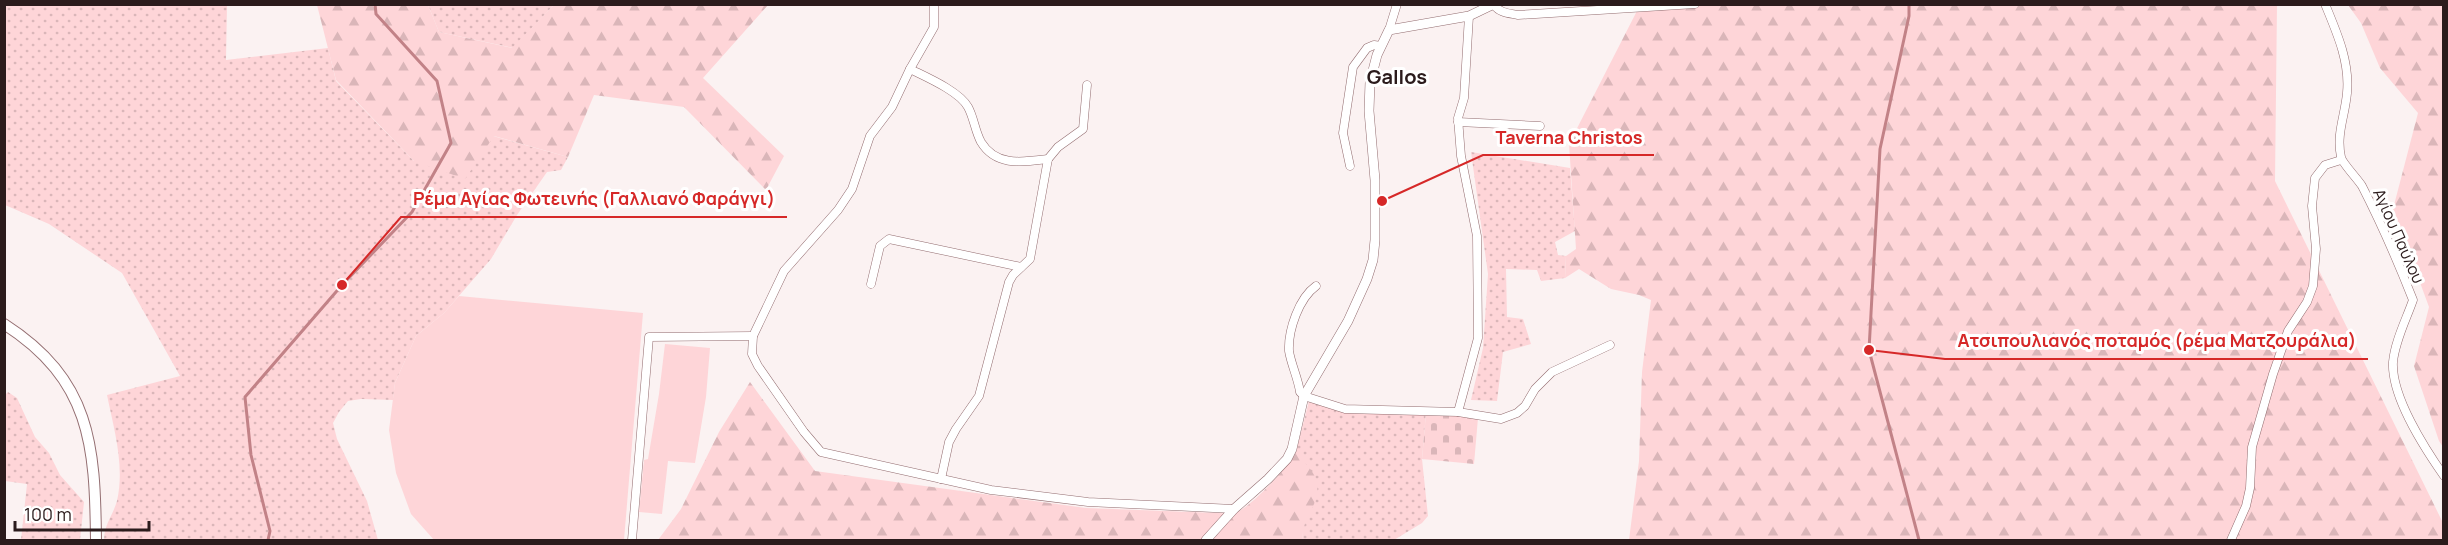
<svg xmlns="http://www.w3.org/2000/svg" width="2448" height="545" viewBox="0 0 2448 545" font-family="Manrope,sans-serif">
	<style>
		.grass { fill: url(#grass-dots) }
		.forest { fill: url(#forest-firs) }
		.cemetery { fill: url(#cemetery-stones) }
		.green { fill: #fed5d8 }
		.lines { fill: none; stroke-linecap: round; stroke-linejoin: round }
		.stream { stroke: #c28287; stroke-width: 3 }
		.minor-casing { stroke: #936d70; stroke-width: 9 }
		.tertiary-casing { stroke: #936d70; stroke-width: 10 }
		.secondary-casing { stroke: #936d70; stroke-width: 12 }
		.minor { stroke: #fff; stroke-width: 8 }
		.tertiary { stroke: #fff; stroke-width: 9 }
		.secondary { stroke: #fff; stroke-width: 10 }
		.labels { text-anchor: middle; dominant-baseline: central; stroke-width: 6; stroke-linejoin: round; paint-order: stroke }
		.street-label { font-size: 16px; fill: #2b1b1c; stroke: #fff }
		.quarter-label { font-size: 20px; font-weight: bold; fill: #2b1b1c; stroke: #fff }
		.leader { fill: none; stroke: #d62828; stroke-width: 2 }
		.callout-dot { fill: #d62828; stroke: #fff; stroke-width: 2 }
		.callout-label { font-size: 18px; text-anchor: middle; font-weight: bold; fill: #d62828; stroke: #fff; stroke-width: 6; stroke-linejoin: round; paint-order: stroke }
	</style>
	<defs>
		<pattern id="grass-dots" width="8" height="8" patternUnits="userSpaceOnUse" patternTransform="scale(1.5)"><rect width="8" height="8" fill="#fed5d8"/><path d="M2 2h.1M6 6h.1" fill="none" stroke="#dab6b9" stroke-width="1.8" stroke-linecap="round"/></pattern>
		<pattern id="forest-firs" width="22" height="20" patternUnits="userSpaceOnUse" patternTransform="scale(1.5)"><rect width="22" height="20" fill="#fed5d8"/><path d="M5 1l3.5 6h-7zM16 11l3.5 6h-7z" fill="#dab6b9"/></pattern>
		<pattern id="cemetery-stones" width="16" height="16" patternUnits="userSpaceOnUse" patternTransform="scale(1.5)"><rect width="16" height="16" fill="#fed5d8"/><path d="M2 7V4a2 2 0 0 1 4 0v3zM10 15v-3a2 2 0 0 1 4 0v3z" fill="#dab6b9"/></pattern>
	</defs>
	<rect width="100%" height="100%" fill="#fbf2f2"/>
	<g class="grass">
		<path d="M5,5H227L226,60L328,48L336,81L414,161L493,136L568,157L561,170L547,172L517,215L491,259L444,313L416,336L395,383L393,400L361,399L348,401L339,412L333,423L337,439L367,501L378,540H104C104,525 113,515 117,501C125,466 114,429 107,395L180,376L122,273L49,224L5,205Z"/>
		<path d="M428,5H554L513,48L439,32Z"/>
		<path d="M1471,152L1570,168L1575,231L1555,242L1558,255L1566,256L1565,278L1541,281L1537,270L1506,269L1507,317L1523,319L1531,344L1503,352L1497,401L1471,400L1483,348L1488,274Z"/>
		<path d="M8,392L17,398L35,437L49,453L60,475L84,502L80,540H21L27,484L5,481L4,396Z"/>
		<path d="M1309,401L1348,411L1426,413L1422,459L1428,516L1422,523L1394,540H1303L1302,528L1307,517L1296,452Z"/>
	</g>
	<g class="forest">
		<path d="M317,5H428L439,32L512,48L554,5H768L703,78L784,156L766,190L684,107L594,95L568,157L494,136L465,179L414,161L336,80Z"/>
		<path d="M1640,5H2277L2275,181L2443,523V540H1629L1639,461L1642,372L1651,300L1639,295L1611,289L1579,269L1565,278L1566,256L1576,249L1569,144Z"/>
		<path d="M2348,5H2443V447L2439,441L2414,366L2429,307L2393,209L2418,113L2380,68L2361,23Z"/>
		<path d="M750,382L815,471L1086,508L1218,513C1223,513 1231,514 1237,512C1249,508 1291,465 1296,452C1302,460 1314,471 1316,480C1323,505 1300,517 1303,540H658L681,509L719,432Z"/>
	</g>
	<path class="cemetery" d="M1426,413L1478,418L1474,464L1422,459Z"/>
	<g class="green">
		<path d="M459,296L643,313L624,540H434L411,514L396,473L389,430L395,383L416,336L444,313Z"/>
		<path d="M665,344L710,348L706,397L695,463L668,461L662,514L639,512L644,460L648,459L659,394Z"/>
	</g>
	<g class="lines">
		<g class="stream">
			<path d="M1909,4V16L1880,149L1869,350L1919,540"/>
			<path d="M268,540L270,531L251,455L245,397L342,285L412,212L451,143L437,81L376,14L375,4"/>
		</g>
		<g class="minor-casing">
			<g id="minor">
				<path d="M2325,4C2337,33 2350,62 2347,93C2345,116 2336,134 2341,157C2342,163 2357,178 2362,186C2381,223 2398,262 2413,300C2406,320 2395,341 2393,362C2391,396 2425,449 2444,476"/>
				<path d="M1494,5C1500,13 1508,13 1518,15L1695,4"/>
				<path d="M1389,30L1397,4"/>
				<path d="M910,69L934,27V4"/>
				<path d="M1458,122L1540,126"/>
				<path d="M1048,159C1023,162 996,167 981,142C975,131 974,118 968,107C959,91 926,77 910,69L892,107L870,136L852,189L838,210L784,271L753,336L752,354L758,366L804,432L821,452L991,490L1088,502L1234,509"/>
				<path d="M1350,166L1343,133L1353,67L1367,48L1374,45L1381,46"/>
				<path d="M871,284L880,246L889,239L1021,267"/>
				<path d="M1316,286C1299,298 1288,330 1289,351C1291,364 1298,378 1300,392L1304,396L1345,409L1458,412L1501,419L1517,413L1525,406L1535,389L1552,372L1610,345"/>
				<path d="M1458,412L1478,338L1477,236L1461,156L1458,118L1464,98L1469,16"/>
				<path d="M941,479L949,442L956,429L979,396L1009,282L1013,275L1030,259L1048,159L1058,147L1083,129L1087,85"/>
				<path d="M632,540L649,337L753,336"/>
				<path d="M2231,540L2246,506L2250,488L2252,447L2273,374L2288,331L2307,302L2313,286L2316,249L2312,206L2315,178L2325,165L2341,160"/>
			</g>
		</g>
		<g class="tertiary-casing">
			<path id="tertiary" d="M1206,540L1234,509L1268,479L1287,459L1292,449L1304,396L1348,321L1367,279L1373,260L1375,240V180L1369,111L1370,82L1377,55L1389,30L1469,16L1494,4"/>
		</g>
		<g class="secondary-casing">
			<path id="secondary" d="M4,324C91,380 95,445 96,540"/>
		</g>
		<use href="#minor" class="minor"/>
		<use href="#tertiary" class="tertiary"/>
		<use href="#secondary" class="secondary"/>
	</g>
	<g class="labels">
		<g class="street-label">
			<text transform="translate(2399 236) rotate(66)">Αγίου Παύλου</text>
		</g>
		<g class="quarter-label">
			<text x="1397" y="76">Gallos</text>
		</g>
	</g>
	<path class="leader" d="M1382 201L1483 155H1654M342 285L401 217H787M1869 350L1945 359H2368"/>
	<g class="callout-dot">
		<circle cx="1382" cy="201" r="6"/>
		<circle cx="342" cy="285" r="6"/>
		<circle cx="1869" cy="350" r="6"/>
	</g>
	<g class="callout-label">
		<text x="1569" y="144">Taverna Christos</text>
		<text x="594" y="205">Ρέμα Αγίας Φωτεινής (Γαλλιανό Φαράγγι)</text>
		<text x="2157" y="347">Ατσιπουλιανός ποταμός (ρέμα Ματζουράλια)</text>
	</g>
	<rect width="2448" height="545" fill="none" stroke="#2b1b1c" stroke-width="12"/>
	<path d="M15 521v9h134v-9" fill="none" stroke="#2b1b1c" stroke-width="3"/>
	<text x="24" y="521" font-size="18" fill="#2b1b1c" stroke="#ffffff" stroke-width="4.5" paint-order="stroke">100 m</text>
</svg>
